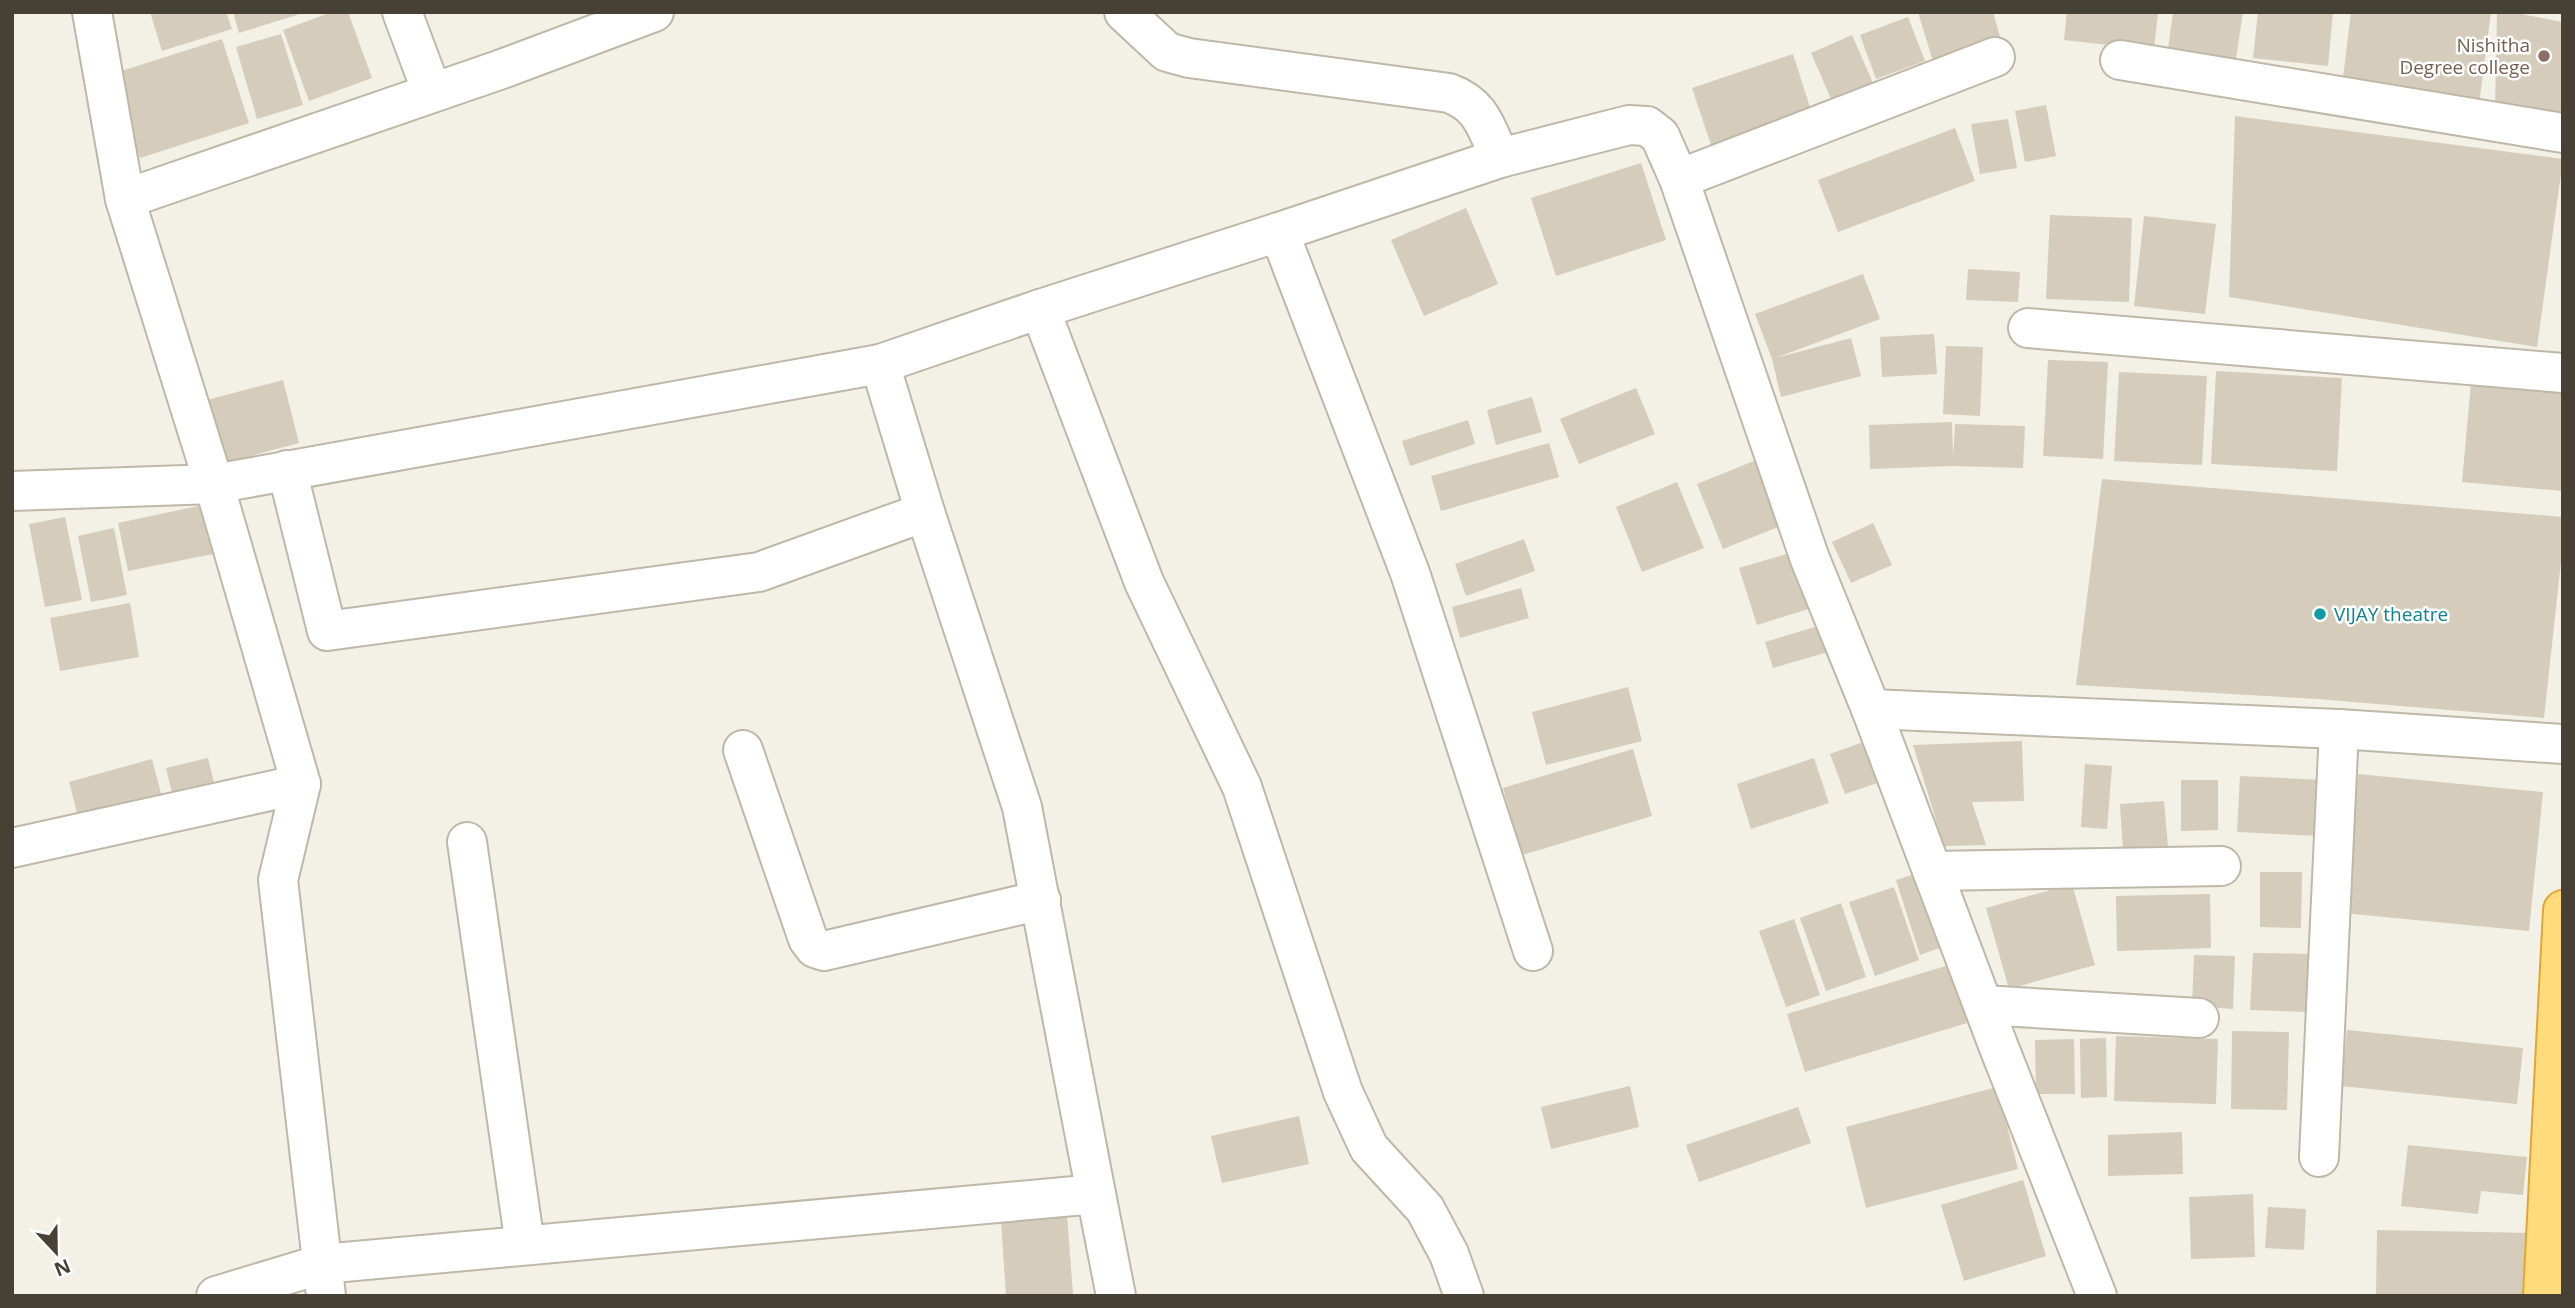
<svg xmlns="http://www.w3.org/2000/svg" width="2575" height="1308" viewBox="0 0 2575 1308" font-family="'Open Sans',sans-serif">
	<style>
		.building { fill: #d5ccbb }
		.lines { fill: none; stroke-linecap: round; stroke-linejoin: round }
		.minor-casing { stroke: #bfb8a8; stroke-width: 42 }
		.trunk-casing { stroke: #e1a732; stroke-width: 42 }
		.minor { stroke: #fff; stroke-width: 38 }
		.trunk { stroke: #ffdb7c; stroke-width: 38 }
		.education-dot { fill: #8d6e63; stroke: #fff; stroke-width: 2.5 }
		.culture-dot { fill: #0f9aa8; stroke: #fff; stroke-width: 2.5 }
		.labels { text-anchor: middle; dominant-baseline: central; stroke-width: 5; stroke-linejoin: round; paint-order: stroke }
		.education-label { font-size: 19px; fill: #785e54; stroke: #fff; text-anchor: end }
		.culture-label { font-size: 19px; fill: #0d838f; stroke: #fff; text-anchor: start }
	</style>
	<rect width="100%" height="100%" fill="#f3f0e5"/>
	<g class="building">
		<path d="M150,12H226L232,29L162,51Z"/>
		<path d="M233,12H303V13L239,33Z"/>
		<path d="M332,12H348L372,78L309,101L283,30Z"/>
		<path d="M1918,12H1993L2002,44L1934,65Z"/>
		<path d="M2067,12H2158L2154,50L2064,40Z"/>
		<path d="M2173,12H2243L2234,73L2166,63Z"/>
		<path d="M2258,12H2333L2328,66L2253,58Z"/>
		<path d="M2351,12H2491L2478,112L2341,95Z"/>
		<path d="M2497,12H2510L2563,22V121L2495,108Z"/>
		<path d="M1908,17L1925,61L1876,79L1860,35Z"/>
		<path d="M281,34L303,105L257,119L236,47Z"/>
		<path d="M1852,35L1876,90L1835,108L1811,53Z"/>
		<path d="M222,39L249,123L140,158L112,74Z"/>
		<path d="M1793,54L1814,120L1714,154L1692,88Z"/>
		<path d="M2046,105L2056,156L2025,162L2015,111Z"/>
		<path d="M2235,116L2563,159L2537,347L2229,297Z"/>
		<path d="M2008,119L2017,168L1980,174L1971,124Z"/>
		<path d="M1955,128L1975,181L1838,232L1818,180Z"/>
		<path d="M1641,163L1666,240L1556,276L1531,198Z"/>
		<path d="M1466,208L1498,284L1424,316L1391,240Z"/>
		<path d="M2050,215L2132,218L2129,302L2046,299Z"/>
		<path d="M2144,216L2216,224L2205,314L2134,306Z"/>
		<path d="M1968,269L2020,272L2018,302L1966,300Z"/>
		<path d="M1863,274L1880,319L1775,358L1851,338L1861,376L1781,397L1772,359L1755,314Z"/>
		<path d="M1934,334L1937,374L1882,377L1880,337Z"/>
		<path d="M1946,346L1983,347L1980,416L1943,414Z"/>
		<path d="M2048,360L2108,362L2103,459L2043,456Z"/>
		<path d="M2216,371L2342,378L2337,471L2211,464Z"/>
		<path d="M2119,372L2207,376L2202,465L2114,461Z"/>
		<path d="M283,380L299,443L224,463L207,400Z"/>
		<path d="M2471,383L2563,391V491L2462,482Z"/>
		<path d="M1636,388L1655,434L1579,464L1560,419Z"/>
		<path d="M1532,397L1542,432L1496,445L1487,410Z"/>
		<path d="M1468,420L1475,444L1410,466L1402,441Z"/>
		<path d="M1952,422L1953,458L1955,424L2025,426L2023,468L1953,466L1870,469L1869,425Z"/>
		<path d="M1549,443L1559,477L1441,511L1431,476Z"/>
		<path d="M1766,456L1793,521L1723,549L1697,484Z"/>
		<path d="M2102,479L2563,517V543L2544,718L2317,699L2076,685Z"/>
		<path d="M1677,482L1704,548L1642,572L1616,507Z"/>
		<path d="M203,505L213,554L128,571L118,523Z"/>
		<path d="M65,517L82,600L45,607L29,524Z"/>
		<path d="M1873,523L1892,565L1851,583L1832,542Z"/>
		<path d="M114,528L127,595L91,602L78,536Z"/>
		<path d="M1524,539L1535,571L1466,596L1455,564Z"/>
		<path d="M1800,550L1818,606L1757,625L1739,568Z"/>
		<path d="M1521,588L1529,618L1460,638L1452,607Z"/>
		<path d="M130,603L139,657L60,671L50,618Z"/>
		<path d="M1828,623L1835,650L1773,668L1765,642Z"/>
		<path d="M1628,687L1642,741L1546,765L1532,712Z"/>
		<path d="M1877,737L1892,778L1845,794L1830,754Z"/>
		<path d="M2022,741L2024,801L1972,802L1986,845L1944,846L1913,745Z"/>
		<path d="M1633,749L1652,816L1522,855L1503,788Z"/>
		<path d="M208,758L217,795L175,805L166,768Z"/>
		<path d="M1814,758L1829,803L1751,829L1737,784Z"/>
		<path d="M152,759L164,805L81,828L69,782Z"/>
		<path d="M2085,764L2112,766L2107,829L2081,827Z"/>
		<path d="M2358,774L2543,792L2529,931L2343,913Z"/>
		<path d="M2240,776L2322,780L2319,836L2237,832Z"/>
		<path d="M2181,780H2218V830L2181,831Z"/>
		<path d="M2164,801L2168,847L2123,851L2120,804Z"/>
		<path d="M2260,872H2302L2301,928L2260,927Z"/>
		<path d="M1918,873L1942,947L1920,955L1896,880Z"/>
		<path d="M2072,884L2095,965L2009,989L1986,908Z"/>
		<path d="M1894,887L1919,960L1875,976L1849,902Z"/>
		<path d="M2210,894L2211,948L2117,951L2116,896Z"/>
		<path d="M1841,903L1866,977L1826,991L1800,918Z"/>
		<path d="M1794,919L1820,995L1786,1007L1759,931Z"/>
		<path d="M2253,953L2310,954L2307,1012L2250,1010Z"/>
		<path d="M2194,955L2235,956L2233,1009L2192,1006Z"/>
		<path d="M1949,965L1967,1023L1805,1072L1787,1014Z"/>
		<path d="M2347,1030L2523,1048L2517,1104L2341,1086Z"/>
		<path d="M2232,1031L2289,1032L2287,1110L2231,1109Z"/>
		<path d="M2116,1036L2218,1039L2216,1104L2114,1101Z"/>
		<path d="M2106,1038L2107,1097L2081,1098L2080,1039Z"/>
		<path d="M2074,1039L2075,1094H2036L2035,1040Z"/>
		<path d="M1630,1086L1639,1127L1551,1149L1541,1107Z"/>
		<path d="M1997,1087L2018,1169L1866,1208L1846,1127Z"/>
		<path d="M1798,1107L1811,1143L1699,1182L1686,1145Z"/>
		<path d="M1299,1116L1309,1164L1222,1183L1211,1136Z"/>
		<path d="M2182,1132L2183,1174L2108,1176V1135Z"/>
		<path d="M2408,1145L2527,1157L2523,1195L2481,1191L2478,1214L2401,1206Z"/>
		<path d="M2023,1180L2046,1256L1964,1281L1941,1205Z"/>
		<path d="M2253,1194L2255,1257L2191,1259L2189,1197Z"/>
		<path d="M2268,1207L2306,1209L2304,1250L2265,1248Z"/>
		<path d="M1067,1216L1073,1294L1006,1296L1001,1221Z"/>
		<path d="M2377,1230L2534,1233L2533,1296H2376Z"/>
	</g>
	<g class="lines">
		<g class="minor-casing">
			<g id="minor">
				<path d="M92,12L125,199"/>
				<path d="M402,12L432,92"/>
				<path d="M1124,12L1167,52L1189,58L1449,93C1482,105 1486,128 1500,158"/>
				<path d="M2120,60L2563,133"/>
				<path d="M1679,179L1995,57"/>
				<path d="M1279,232L1410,573L1533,951"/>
				<path d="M1040,309L1144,582L1242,787L1343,1092L1369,1148L1425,1209L1449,1254L1464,1296"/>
				<path d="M2028,328L2563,373"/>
				<path d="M880,364L1040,309L1279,232L1500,158L1629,125L1647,126L1660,136L1679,179L1810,559L1871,709L1998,1045L2097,1296"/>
				<path d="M287,470L327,631L759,572L925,512"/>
				<path d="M12,491L214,484L880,364L925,512L1022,807L1096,1194"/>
				<path d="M1871,709L2339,729L2563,744"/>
				<path d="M743,750L808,939L815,948L824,951L1041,900"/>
				<path d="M301,784L214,484L125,199L502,69L654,12"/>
				<path d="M467,842L525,1245"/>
				<path d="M12,848L301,784L278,880L326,1296"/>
				<path d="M1932,871L2221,866"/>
				<path d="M1983,1005L2199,1018"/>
				<path d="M2319,1157L2339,729"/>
				<path d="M216,1296L322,1264L1096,1194L1116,1296"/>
			</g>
		</g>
		<g class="trunk-casing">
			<path id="trunk" d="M2543,1296L2563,910"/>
		</g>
		<use href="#minor" class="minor"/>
		<use href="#trunk" class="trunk"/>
	</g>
	<circle class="education-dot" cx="2544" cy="56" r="7"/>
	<circle class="culture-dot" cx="2320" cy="614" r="7"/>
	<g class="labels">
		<g class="education-label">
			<text x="2530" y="45">Nishitha<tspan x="2530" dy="22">Degree college</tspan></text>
		</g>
		<g class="culture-label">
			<text x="2334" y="614">VIJAY theatre</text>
		</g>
	</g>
	<rect width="2575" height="1308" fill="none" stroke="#464035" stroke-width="28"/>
	<g transform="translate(56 1252) rotate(158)" stroke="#ffffff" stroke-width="5" paint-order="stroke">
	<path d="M0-5L12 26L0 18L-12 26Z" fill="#464035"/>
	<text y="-10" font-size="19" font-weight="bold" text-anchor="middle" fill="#464035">N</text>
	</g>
</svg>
